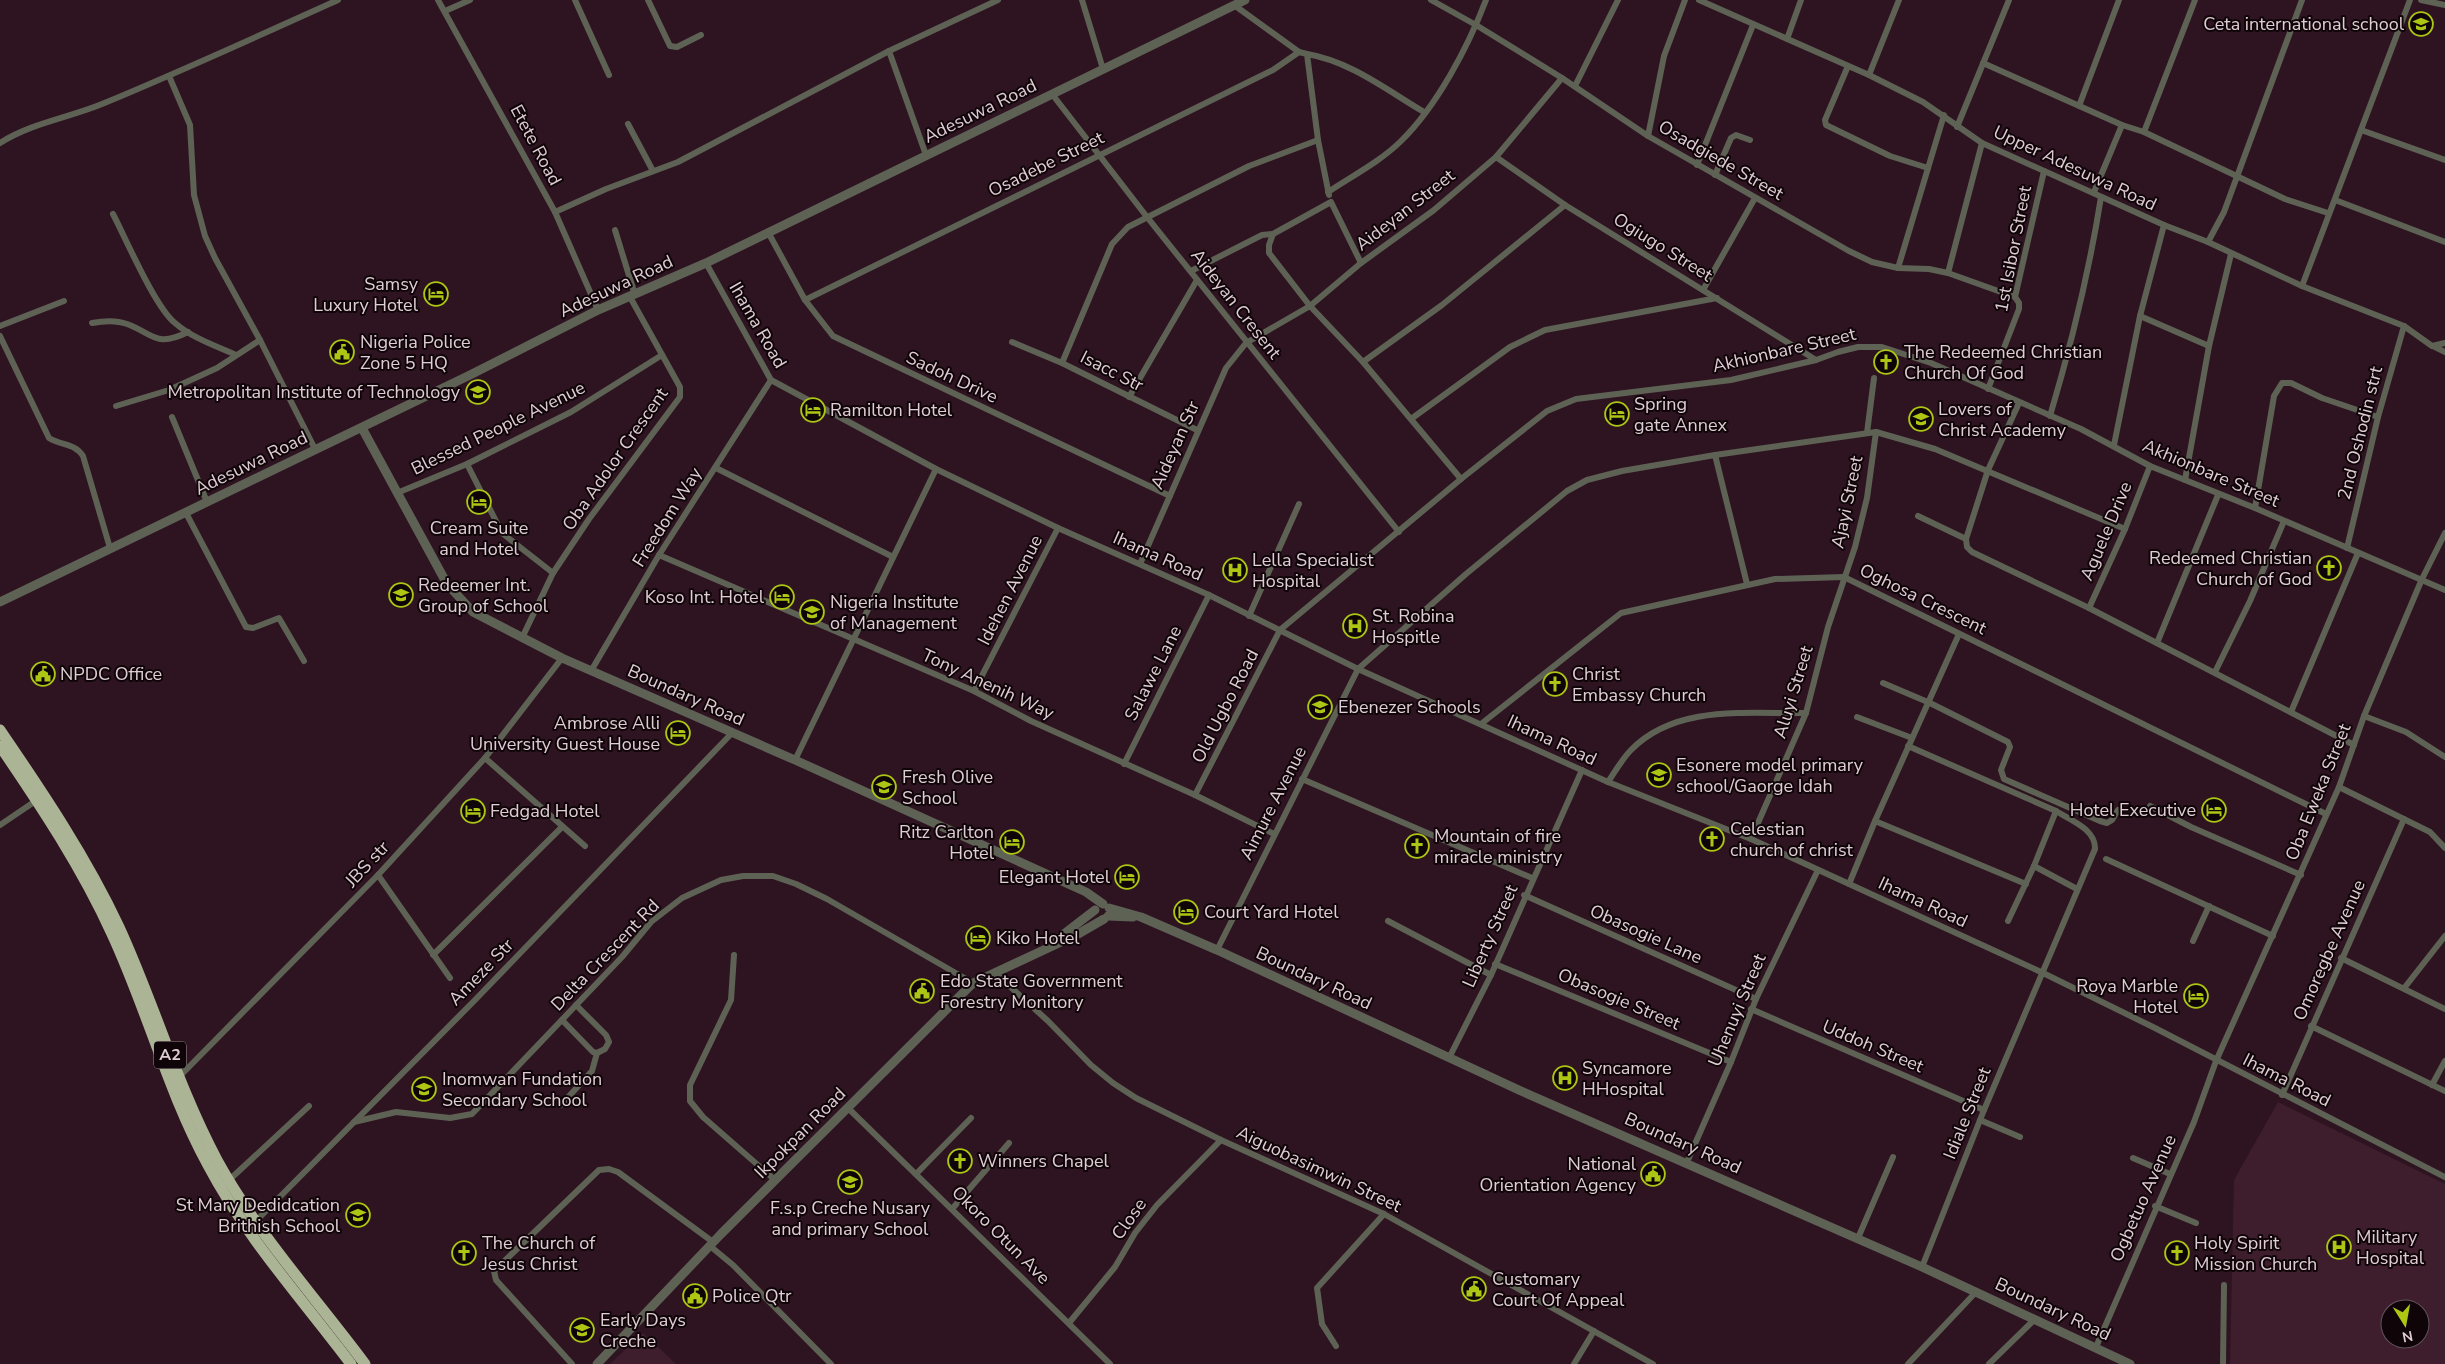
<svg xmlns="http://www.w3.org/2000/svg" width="2445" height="1364" viewBox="0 0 2445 1364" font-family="'Nunito Sans',sans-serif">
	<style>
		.built { fill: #3e1e2c; fill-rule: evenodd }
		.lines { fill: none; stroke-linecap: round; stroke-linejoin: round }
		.minor { stroke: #5e6255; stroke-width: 6 }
		.tertiary { stroke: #5e6255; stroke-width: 9 }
		.trunk { stroke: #acb496; stroke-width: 11 }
		.labels { text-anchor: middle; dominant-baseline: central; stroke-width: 4; stroke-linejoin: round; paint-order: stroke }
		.shield { fill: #0f0509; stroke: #a19197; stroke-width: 1 }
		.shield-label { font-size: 16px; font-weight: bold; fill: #e0cdd4 }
		.poi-label { font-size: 18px; fill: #e0cdd4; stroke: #0f0509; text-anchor: start }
		.street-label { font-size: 18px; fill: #e0cdd4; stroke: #0f0509 }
	</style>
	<rect width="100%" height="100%" fill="#2e1420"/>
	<g class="built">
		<path d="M2278,1102L2445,1184V1364H2230L2234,1180ZM2390,1309H2420V1339H2390Z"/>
		<path d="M643,1333L676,1364H610Z"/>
	</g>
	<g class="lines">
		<g class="minor">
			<path d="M438,0L555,212L598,310"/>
			<path d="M575,0L609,75"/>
			<path d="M648,0L670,46L677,47L701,35"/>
			<path d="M1082,0L1103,69"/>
			<path d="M1431,0L1476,25L1562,78L1648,136L1849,251L1872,262L1898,268L1929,269L1948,273L2015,297"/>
			<path d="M1699,0L1869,75L1923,102L1982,143L2164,225L2208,242L2302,286L2404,326L2432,346L2445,343"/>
			<path d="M2421,0L2445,5"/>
			<path d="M1234,5L1299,52L1307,54L1318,140L1329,195"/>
			<path d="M445,11L470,0"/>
			<path d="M1787,39L1801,0"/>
			<path d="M889,51L926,155"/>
			<path d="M1307,54C1350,61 1388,91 1424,112"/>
			<path d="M1983,63L2122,125L2144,132L2285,199L2328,213"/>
			<path d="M1848,66L1825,120L1826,125L1890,156L1928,168"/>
			<path d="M1869,75L1899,0"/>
			<path d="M169,76L190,125L194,195L205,236L215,258L260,340L315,449"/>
			<path d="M1575,86L1618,0"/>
			<path d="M1052,94L1147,217L1399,532"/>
			<path d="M2079,106L2119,0"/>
			<path d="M628,124L653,171"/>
			<path d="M1957,127L2009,0"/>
			<path d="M2361,130L2445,160"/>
			<path d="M2144,132L2195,0"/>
			<path d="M1648,136L1664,56L1685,0"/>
			<path d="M0,143C31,123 68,118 102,104C182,71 260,35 338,0"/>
			<path d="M1496,157L1565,205L1816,360"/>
			<path d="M1697,165L1753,25"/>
			<path d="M1715,175L1731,138L1736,135L1750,140"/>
			<path d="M1328,192C1352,176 1381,161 1401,141C1437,106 1468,47 1486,0"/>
			<path d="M2094,192L2122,125"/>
			<path d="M2335,200L2445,242"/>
			<path d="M555,212L606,189L678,162L889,51L998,0"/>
			<path d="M113,214C126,239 155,307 175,323C192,338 216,346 236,355"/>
			<path d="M615,230L635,295"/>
			<path d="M768,232L805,300L833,336L1170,496"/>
			<path d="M2208,242L2224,212L2302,0"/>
			<path d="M706,263L771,380L936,469L1058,528L1209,595L1358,669L1608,782L1751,839L2041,972L2153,1027L2445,1177"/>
			<path d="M1361,263L1331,202L1273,234L1269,245V253L1310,306L1363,362L1461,479"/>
			<path d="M1898,268L1944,115"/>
			<path d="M1191,271L1262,235L1273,234"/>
			<path d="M1948,273L1982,143"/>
			<path d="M2302,286L2410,0"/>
			<path d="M1703,290L1755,198"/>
			<path d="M805,300L1273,70L1299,52"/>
			<path d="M2140,316L2209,346"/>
			<path d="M92,323C103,321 116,320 127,324C154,334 156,348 188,332"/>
			<path d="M0,326L64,301"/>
			<path d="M0,336L49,438C62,446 75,443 83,456L110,548"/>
			<path d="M1012,342L1062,363L1197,430"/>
			<path d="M2433,346L2445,352"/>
			<path d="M1363,362L1442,305L1565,205"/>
			<path d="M1062,363L1112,244L1128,227L1249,166L1318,140"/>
			<path d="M1988,389L2019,309V303L2015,297L2044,171"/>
			<path d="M1129,397L1197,280"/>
			<path d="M2019,403L1988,470L1966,539L1967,547L1972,552L2089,608L2354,745"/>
			<path d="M116,406L169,390L217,368L260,340"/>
			<path d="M2050,416C2072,342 2089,273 2101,197"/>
			<path d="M172,417L207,502"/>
			<path d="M1411,419L1510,347L1545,330L1717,298"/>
			<path d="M1867,433L1874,378"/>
			<path d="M2114,445L2140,316L2164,225"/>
			<path d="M1715,455L1747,584"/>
			<path d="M467,464L502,533L553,573"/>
			<path d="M716,468L893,557"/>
			<path d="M2185,480L2209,346L2231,254"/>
			<path d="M397,493L467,464L571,412L662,355"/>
			<path d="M2255,508L2274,396L2282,383H2291L2322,398L2378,417"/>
			<path d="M186,513L246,627L253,628L279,618L304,661"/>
			<path d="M1918,516L1966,539"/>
			<path d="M2347,548L2378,417L2404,326"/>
			<path d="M659,555L974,691L1031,721L1195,795L1274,834"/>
			<path d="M1140,564L1226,368L1246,343L1310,306L1361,263L1434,210L1496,157L1562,78"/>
			<path d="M2089,608L2125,529L2150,466"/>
			<path d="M1249,616L1299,504"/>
			<path d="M522,638L553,573L589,519L680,397V387L630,297"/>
			<path d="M2157,643L2218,495"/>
			<path d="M591,671L659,555L771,380"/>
			<path d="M2215,672L2250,601L2284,521"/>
			<path d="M1883,683L1930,703L2008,742L2010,747L2001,770L2004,779L2100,821L2107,823L2112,820L2118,810"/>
			<path d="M974,691L1058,528"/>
			<path d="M2291,712L2358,553"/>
			<path d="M2364,716L2406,732L2445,757"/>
			<path d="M1857,717L1912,738"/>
			<path d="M1481,724L1621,613L1775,579L1844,577L2326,814"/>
			<path d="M1908,746L2056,811L2034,866L2008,921"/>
			<path d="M485,758L585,846"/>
			<path d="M795,760L936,469"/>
			<path d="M1124,764L1209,595"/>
			<path d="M1302,779L1532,878"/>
			<path d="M1608,782C1615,772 1622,759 1631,750C1676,704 1747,714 1806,713"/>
			<path d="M2339,787L2430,832L2445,848"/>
			<path d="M1195,795L1280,630L1461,479L1547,411L1576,399L1731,380L1816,360L1838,352L1858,347H1882L1931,363L2081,429L2150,466L2255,508L2445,590"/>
			<path d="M2150,806L2191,827L2301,875"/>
			<path d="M1875,821L2026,884"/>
			<path d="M0,825L37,800"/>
			<path d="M1751,839L1806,713L1828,627L1855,547L1867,498L1876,432"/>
			<path d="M2106,859L2273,936"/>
			<path d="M2034,866L2077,889"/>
			<path d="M378,875L450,978"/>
			<path d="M1849,884L1875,821L1959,634"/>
			<path d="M1524,895L1756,999"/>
			<path d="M1388,921L1491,975"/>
			<path d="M2193,941L2209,906"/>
			<path d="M1217,950L1358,669L1466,574L1567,491L1587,480L1622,471L1715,455L1876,432L1935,449L2125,529"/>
			<path d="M433,955L562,827"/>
			<path d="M734,955L731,1000L690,1085V1101L703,1117L775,1180"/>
			<path d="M2341,958L2445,1009"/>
			<path d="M1495,964L1731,1062"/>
			<path d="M994,972L1048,1021L1091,1065L1113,1083L1136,1098L1221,1140L1384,1214L1653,1364"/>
			<path d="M2405,987L2445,936"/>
			<path d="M1751,1009L1984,1110"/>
			<path d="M562,1020L593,1052L597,1053"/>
			<path d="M2311,1026L2445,1091"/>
			<path d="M1449,1058L1491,975L1582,770"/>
			<path d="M179,1077L378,875L485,758L562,658"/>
			<path d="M2432,1085L2445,1061"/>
			<path d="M2282,1095L2404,819"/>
			<path d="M561,1105L592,1071L597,1053L605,1049L609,1042L606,1035L576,1005"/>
			<path d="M848,1108L1110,1364"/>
			<path d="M1980,1120L2020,1137"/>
			<path d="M354,1122L396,1112L450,1118L472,1114L622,957L651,922L682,898L721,880L743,876H773L796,884L827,899L973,983"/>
			<path d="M2133,1158L2170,1174"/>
			<path d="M1687,1162L1731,1062L1756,999L1818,870"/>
			<path d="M917,1173L971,1118"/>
			<path d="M227,1182L309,1106"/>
			<path d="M2155,1206L2196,1223"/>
			<path d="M952,1209L1009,1143"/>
			<path d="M255,1222L475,1000L732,733"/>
			<path d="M1858,1238L1893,1157"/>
			<path d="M710,1246L733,1265L831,1364"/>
			<path d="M1922,1267L1984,1110L2095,849C2096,829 2070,820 2056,811"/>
			<path d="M1069,1323L1115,1267L1135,1233L1157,1205L1221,1140"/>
			<path d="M1336,1346L1322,1324L1317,1288L1384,1214"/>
			<path d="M2096,1347L2194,1122L2216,1061L2339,787L2364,716L2422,579L2445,533"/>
			<path d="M572,1364L496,1280L494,1271L599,1170L609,1169L618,1172L713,1242"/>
			<path d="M1574,1364L1594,1331"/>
			<path d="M1908,1364L1976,1292"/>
			<path d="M1989,1364L2035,1319"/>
			<path d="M2223,1364L2224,1285"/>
		</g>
		<g class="tertiary">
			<path d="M362,428L447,584L473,612L562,658L795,760L1086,892L1103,904"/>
			<path d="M0,602L470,375L598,310L706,263L1245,0"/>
			<path d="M1109,908L1141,917L1217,950L1521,1091L1922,1267L2130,1364"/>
			<path d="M1108,916L1133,917"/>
			<path d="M1056,940L1095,910"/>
			<path d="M597,1364L721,1234L973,983L1078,934L1104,919"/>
		</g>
		<g class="trunk">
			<path d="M0,730C43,793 86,857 119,927C154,1003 177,1085 217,1160C257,1233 315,1297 365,1364"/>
			<path d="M0,746C41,806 82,868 112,934C147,1009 168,1092 208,1165C246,1237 302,1299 351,1364"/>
		</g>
	</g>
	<defs>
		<g id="school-ring" transform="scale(1.25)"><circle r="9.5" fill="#0f0509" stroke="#acc613" stroke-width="1.5"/><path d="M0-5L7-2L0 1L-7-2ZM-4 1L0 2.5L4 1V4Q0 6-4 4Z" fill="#acc613"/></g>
		<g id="hotel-ring" transform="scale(1.25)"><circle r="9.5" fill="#0f0509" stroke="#acc613" stroke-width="1.5"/><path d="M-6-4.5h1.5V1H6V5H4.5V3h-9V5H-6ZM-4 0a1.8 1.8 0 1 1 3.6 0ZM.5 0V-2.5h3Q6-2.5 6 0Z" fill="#acc613"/></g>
		<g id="civic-ring" transform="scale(1.25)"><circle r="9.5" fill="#0f0509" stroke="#acc613" stroke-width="1.5"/><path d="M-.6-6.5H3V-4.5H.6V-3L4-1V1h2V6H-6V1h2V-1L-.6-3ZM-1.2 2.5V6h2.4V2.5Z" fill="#acc613"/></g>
		<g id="church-ring" transform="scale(1.25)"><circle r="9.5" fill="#0f0509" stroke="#acc613" stroke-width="1.5"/><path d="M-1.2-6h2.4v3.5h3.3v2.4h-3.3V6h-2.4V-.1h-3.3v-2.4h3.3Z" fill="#acc613"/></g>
		<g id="hospital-ring" transform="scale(1.25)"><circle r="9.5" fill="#0f0509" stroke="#acc613" stroke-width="1.5"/><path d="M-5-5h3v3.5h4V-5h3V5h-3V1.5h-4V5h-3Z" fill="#acc613"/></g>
		<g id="university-ring" transform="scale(1.25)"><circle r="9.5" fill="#0f0509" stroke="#acc613" stroke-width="1.5"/><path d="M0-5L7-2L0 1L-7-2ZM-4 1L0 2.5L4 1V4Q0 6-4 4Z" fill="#acc613"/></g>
	</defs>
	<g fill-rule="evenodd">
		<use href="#school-ring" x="2421" y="24"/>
		<use href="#hotel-ring" x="436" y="294"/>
		<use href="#civic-ring" x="342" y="352"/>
		<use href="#church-ring" x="1886" y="362"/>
		<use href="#school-ring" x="478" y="392"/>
		<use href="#hotel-ring" x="813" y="410"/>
		<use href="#hotel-ring" x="1617" y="414"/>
		<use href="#school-ring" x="1921" y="419"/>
		<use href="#hotel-ring" x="479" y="502"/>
		<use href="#church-ring" x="2329" y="568"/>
		<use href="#hospital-ring" x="1235" y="570"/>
		<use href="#school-ring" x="401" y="595"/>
		<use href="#hotel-ring" x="782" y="597"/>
		<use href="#university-ring" x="812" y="612"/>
		<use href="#hospital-ring" x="1355" y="626"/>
		<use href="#civic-ring" x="43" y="674"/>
		<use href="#church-ring" x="1555" y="684"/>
		<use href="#school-ring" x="1320" y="707"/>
		<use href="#hotel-ring" x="678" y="733"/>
		<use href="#school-ring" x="1659" y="775"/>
		<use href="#school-ring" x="884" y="787"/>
		<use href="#hotel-ring" x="2214" y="810"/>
		<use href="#hotel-ring" x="473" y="811"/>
		<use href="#church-ring" x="1712" y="839"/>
		<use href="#hotel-ring" x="1012" y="842"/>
		<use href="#church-ring" x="1417" y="846"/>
		<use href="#hotel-ring" x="1127" y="877"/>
		<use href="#hotel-ring" x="1186" y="912"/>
		<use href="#hotel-ring" x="978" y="938"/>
		<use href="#civic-ring" x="922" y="991"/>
		<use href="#hotel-ring" x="2196" y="996"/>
		<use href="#hospital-ring" x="1565" y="1078"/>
		<use href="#school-ring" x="424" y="1089"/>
		<use href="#church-ring" x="960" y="1161"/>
		<use href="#civic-ring" x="1653" y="1174"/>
		<use href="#school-ring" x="850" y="1182"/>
		<use href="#school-ring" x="358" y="1215"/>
		<use href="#hospital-ring" x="2339" y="1247"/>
		<use href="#church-ring" x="464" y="1253"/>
		<use href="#church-ring" x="2177" y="1253"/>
		<use href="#civic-ring" x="1474" y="1289"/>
		<use href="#civic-ring" x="695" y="1296"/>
		<use href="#school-ring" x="582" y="1330"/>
	</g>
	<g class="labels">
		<rect class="shield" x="154" y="1041.5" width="32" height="27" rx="4"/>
		<g class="shield-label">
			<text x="170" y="1055">A2</text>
		</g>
		<g class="poi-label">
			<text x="2404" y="24" text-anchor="end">Ceta international school</text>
			<text x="418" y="284" text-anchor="end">Samsy<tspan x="418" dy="21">Luxury Hotel</tspan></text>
			<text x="360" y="342">Nigeria Police<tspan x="360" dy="21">Zone 5 HQ</tspan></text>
			<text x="1904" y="352">The Redeemed Christian<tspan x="1904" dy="21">Church Of God</tspan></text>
			<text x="460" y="392" text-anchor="end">Metropolitan Institute of Technology</text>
			<text x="1634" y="404">Spring<tspan x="1634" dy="21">gate Annex</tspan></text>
			<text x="1938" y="409">Lovers of<tspan x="1938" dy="21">Christ Academy</tspan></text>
			<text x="830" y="410">Ramilton Hotel</text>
			<text x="479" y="528" text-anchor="middle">Cream Suite<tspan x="479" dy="21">and Hotel</tspan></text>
			<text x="2312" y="558" text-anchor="end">Redeemed Christian<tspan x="2312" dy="21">Church of God</tspan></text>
			<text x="1252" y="560">Lella Specialist<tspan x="1252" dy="21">Hospital</tspan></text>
			<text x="418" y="585">Redeemer Int.<tspan x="418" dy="21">Group of School</tspan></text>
			<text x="764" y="597" text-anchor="end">Koso Int. Hotel</text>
			<text x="830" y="602">Nigeria Institute<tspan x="830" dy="21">of Management</tspan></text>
			<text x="1372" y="616">St. Robina<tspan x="1372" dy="21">Hospitle</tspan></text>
			<text x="60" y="674">NPDC Office</text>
			<text x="1572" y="674">Christ<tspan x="1572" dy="21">Embassy Church</tspan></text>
			<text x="1338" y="707">Ebenezer Schools</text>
			<text x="660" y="723" text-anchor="end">Ambrose Alli<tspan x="660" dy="21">University Guest House</tspan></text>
			<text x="1676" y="765">Esonere model primary<tspan x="1676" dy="21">school/Gaorge Idah</tspan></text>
			<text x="902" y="777">Fresh Olive<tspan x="902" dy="21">School</tspan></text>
			<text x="2196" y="810" text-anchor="end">Hotel Executive</text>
			<text x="490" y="811">Fedgad Hotel</text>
			<text x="1730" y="829">Celestian<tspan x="1730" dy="21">church of christ</tspan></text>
			<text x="994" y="832" text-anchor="end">Ritz Carlton<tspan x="994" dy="21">Hotel</tspan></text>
			<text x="1434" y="836">Mountain of fire<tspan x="1434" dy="21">miracle ministry</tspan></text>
			<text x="1110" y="877" text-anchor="end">Elegant Hotel</text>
			<text x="1204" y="912">Court Yard Hotel</text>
			<text x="996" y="938">Kiko Hotel</text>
			<text x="940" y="981">Edo State Government<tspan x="940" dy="21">Forestry Monitory</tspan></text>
			<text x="2178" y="986" text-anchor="end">Roya Marble<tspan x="2178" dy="21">Hotel</tspan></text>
			<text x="1582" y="1068">Syncamore<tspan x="1582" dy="21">HHospital</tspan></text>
			<text x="442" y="1079">Inomwan Fundation<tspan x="442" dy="21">Secondary School</tspan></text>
			<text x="978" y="1161">Winners Chapel</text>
			<text x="1636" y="1164" text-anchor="end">National<tspan x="1636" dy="21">Orientation Agency</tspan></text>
			<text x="340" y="1205" text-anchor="end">St Mary Dedidcation<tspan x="340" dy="21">Brithish School</tspan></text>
			<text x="850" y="1208" text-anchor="middle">F.s.p Creche Nusary<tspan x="850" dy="21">and primary School</tspan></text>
			<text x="2356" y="1237">Military<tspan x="2356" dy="21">Hospital</tspan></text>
			<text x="482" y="1243">The Church of<tspan x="482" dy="21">Jesus Christ</tspan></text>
			<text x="2194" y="1243">Holy Spirit<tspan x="2194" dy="21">Mission Church</tspan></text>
			<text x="1492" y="1279">Customary<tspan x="1492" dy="21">Court Of Appeal</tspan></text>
			<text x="712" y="1296">Police Qtr</text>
			<text x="600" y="1320">Early Days<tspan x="600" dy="21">Creche</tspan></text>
		</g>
		<g class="street-label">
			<text transform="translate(980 111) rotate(-26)">Adesuwa Road</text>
			<text transform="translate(536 145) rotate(62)">Etete Road</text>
			<text transform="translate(1721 160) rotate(30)">Osadgiede Street</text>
			<text transform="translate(1046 164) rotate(-26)">Osadebe Street</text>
			<text transform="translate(2075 168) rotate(25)">Upper Adesuwa Road</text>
			<text transform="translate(1405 210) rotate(-38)">Aideyan Street</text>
			<text transform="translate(1663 247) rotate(32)">Ogiugo Street</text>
			<text transform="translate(2013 249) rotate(-79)">1st Isibor Street</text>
			<text transform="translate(616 286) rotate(-25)">Adesuwa Road</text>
			<text transform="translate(1236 304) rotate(52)">Aideyan Cresent</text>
			<text transform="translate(758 325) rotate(60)">Ihama Road</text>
			<text transform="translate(1784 350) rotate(-13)">Akhionbare Street</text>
			<text transform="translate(1112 371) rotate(27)">Isacc Str</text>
			<text transform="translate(952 377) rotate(25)">Sadoh Drive</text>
			<text transform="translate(498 428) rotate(-26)">Blessed People Avenue</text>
			<text transform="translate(2360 433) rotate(-76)">2nd Oshodin strt</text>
			<text transform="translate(1175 445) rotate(-66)">Aideyan Str</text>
			<text transform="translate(615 459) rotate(-55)">Oba Adolor Crescent</text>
			<text transform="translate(251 463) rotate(-26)">Adesuwa Road</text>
			<text transform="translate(2211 473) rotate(23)">Akhionbare Street</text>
			<text transform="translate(1847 502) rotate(-78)">Ajayi Street</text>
			<text transform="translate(667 517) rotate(-58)">Freedom Way</text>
			<text transform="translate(2106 531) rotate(-67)">Aguele Drive</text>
			<text transform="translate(1158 556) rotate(24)">Ihama Road</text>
			<text transform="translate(1010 590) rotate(-63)">Idehen Avenue</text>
			<text transform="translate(1923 599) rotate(26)">Oghosa Crescent</text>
			<text transform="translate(1153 673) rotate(-63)">Salawe Lane</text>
			<text transform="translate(988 684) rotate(25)">Tony Anenih Way</text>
			<text transform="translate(1793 692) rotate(-73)">Aluyi Street</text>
			<text transform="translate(686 695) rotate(24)">Boundary Road</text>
			<text transform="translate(1225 706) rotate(-63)">Old Ugbo Road</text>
			<text transform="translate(1552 740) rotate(25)">Ihama Road</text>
			<text transform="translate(2318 792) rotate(-68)">Oba Eweka Street</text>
			<text transform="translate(1273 803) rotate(-63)">Aimure Avenue</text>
			<text transform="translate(367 864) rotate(-47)">JBS str</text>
			<text transform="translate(1923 902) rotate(25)">Ihama Road</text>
			<text transform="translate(1646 934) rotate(24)">Obasogie Lane</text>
			<text transform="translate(1490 936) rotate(-66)">Liberty Street</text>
			<text transform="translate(2329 950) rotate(-66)">Omoregbe Avenue</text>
			<text transform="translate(605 955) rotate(-46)">Delta Crescent Rd</text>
			<text transform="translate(481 972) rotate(-46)">Ameze Str</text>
			<text transform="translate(1314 978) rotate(25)">Boundary Road</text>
			<text transform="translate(1619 999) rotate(23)">Obasogie Street</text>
			<text transform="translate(1737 1010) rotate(-67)">Uhenuyi Street</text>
			<text transform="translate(1873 1046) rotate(23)">Uddoh Street</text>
			<text transform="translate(2287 1080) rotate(27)">Ihama Road</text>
			<text transform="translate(1967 1113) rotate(-68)">Idiale Street</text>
			<text transform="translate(800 1133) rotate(-45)">Ikpokpan Road</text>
			<text transform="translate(1683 1143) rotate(24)">Boundary Road</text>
			<text transform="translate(1319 1169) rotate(25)">Aiguobasimwin Street</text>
			<text transform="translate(2143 1198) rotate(-66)">Ogbetuo Avenue</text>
			<text transform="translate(1129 1219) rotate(-55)">Close</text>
			<text transform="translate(1001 1235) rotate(45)">Okoro Otun Ave</text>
			<text transform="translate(2053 1309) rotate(25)">Boundary Road</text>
		</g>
	</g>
	<g transform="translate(2405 1324) rotate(169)"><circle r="24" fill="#0f0509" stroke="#63555a"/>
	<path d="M0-4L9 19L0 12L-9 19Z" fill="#acc613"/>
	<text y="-8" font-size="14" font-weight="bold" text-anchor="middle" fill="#e0cdd4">N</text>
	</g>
</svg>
